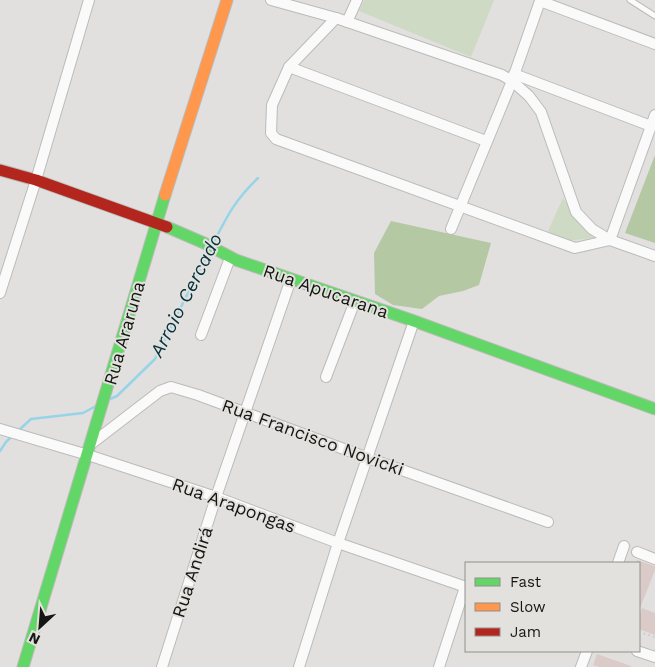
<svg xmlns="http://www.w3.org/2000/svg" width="655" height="667" viewBox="0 0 655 667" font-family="'Work Sans',sans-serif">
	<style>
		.green { fill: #cedac3 }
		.forest { fill: #b4c8a4 }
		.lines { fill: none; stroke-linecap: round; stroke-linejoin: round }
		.stream { stroke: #97d4e9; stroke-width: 2.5 }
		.building { fill: #dacbc8 }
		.lane-casing { stroke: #bbbbb9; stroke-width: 7 }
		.street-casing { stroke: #bbbbb9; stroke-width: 12 }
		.fast-casing { stroke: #bbbbb9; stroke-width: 13 }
		.slow-casing { stroke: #bbbbb9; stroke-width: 13 }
		.jam-casing { stroke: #bbbbb9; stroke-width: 13 }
		.path { stroke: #c0c0c0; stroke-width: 2; stroke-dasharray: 1 4; stroke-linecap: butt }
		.lane { stroke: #fafafa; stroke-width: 5 }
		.street { stroke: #fafafa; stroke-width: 10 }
		.fast { stroke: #63d668; stroke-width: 11 }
		.slow { stroke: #ff974d; stroke-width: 11 }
		.jam { stroke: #b3261e; stroke-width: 11 }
		.labels { text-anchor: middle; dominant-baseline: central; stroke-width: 4; stroke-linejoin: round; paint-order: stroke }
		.street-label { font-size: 18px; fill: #151514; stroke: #e2e1dd }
		.water-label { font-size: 19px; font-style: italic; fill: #06323e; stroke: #e2e1dd }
	</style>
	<rect width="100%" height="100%" fill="#e1e0de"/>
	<g class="green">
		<path d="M364,0H494L471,57L359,11Z"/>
		<path d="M563,198L576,217L594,238L566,241L548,231Z"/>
	</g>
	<g class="forest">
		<path d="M655,155V243L625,233Z"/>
		<path d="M391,221L491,243L479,285L463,291L439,296L422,309L393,305L375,294L374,253Z"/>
	</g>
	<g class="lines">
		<g class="stream">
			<path d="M214,242C228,214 236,199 258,178"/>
			<path d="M110,399L117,396L155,359L209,251"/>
			<path d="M18,431L31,419L83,413L96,406"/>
			<path d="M0,451L6,442L12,436"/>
		</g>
	</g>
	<g class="building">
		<path d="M637,560L655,566V570L639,611V563H636Z"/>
		<path d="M642,608L655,613V635L639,629V617Z"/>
		<path d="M597,654L631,666V667H599L593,665Z"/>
	</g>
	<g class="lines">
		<g class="lane-casing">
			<path id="lane" d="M630,0L655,16"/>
		</g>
		<g class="street-casing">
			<g id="street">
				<path d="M271,0L336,18L502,75L512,81L529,96L541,112L576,212L592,229L610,240L655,256"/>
				<path d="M336,18L289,67L272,105L271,133L276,139L575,248L610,240"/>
				<path d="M347,22L357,0"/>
				<path d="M289,67L486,141"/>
				<path d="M514,74L651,126"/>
				<path d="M451,229L512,81L540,1L655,44"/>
				<path d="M610,240L655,115"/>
				<path d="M0,293L36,180L89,0"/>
				<path d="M201,335L230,258"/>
				<path d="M326,377L355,301"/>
				<path d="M0,429L88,455L216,497L338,543L466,587"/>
				<path d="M91,444L160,391L171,387L198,395L368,458L548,522"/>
				<path d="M637,552L655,559"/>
				<path d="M618,563L624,546"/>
				<path d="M637,651L655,657"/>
				<path d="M162,667L216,497L291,279"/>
				<path d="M299,667L338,543L414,321"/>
				<path d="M439,667L465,587"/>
				<path d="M581,667L587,651"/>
			</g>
		</g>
		<g class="fast-casing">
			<g id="fast">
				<path d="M167,227L204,243L236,260L414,321L655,409"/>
				<path d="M23,667L165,195"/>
			</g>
		</g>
		<g class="slow-casing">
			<path id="slow" d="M165,195L227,0"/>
		</g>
		<g class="jam-casing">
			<path id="jam" d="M0,170L36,180L167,227"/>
		</g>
		<path class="path" d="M639,632L655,637"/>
		<use href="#lane" class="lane"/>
		<use href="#street" class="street"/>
		<use href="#fast" class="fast"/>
		<use href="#slow" class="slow"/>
		<use href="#jam" class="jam"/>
	</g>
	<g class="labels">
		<g class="street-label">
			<text transform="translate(326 291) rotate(19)">Rua Apucarana</text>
			<text transform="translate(124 333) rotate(-74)">Rua Araruna</text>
			<text transform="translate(313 437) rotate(20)">Rua Francisco Novicki</text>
			<text transform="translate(234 505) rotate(20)">Rua Arapongas</text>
			<text transform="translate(192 572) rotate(-72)">Rua Andirá</text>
		</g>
		<g class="water-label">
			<text transform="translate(186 295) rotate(-63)">Arroio Cercado</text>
		</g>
	</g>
	<rect x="465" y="562" width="175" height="90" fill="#e2e1dd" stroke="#908f8d"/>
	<rect x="475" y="578" width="25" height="8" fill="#63d668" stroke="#908f8d"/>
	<text x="510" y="587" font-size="15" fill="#151514">Fast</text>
	<rect x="475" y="603" width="25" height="8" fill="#ff974d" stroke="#908f8d"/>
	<text x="510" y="612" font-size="15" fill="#151514">Slow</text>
	<rect x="475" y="628" width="25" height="8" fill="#b3261e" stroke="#908f8d"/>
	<text x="510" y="637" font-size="15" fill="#151514">Jam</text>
	<g transform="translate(40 627) rotate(206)" stroke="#e2e1dd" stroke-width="4" paint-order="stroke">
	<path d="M0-4L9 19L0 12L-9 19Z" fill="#151514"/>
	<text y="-8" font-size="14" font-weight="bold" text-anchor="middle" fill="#151514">N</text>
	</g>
</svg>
